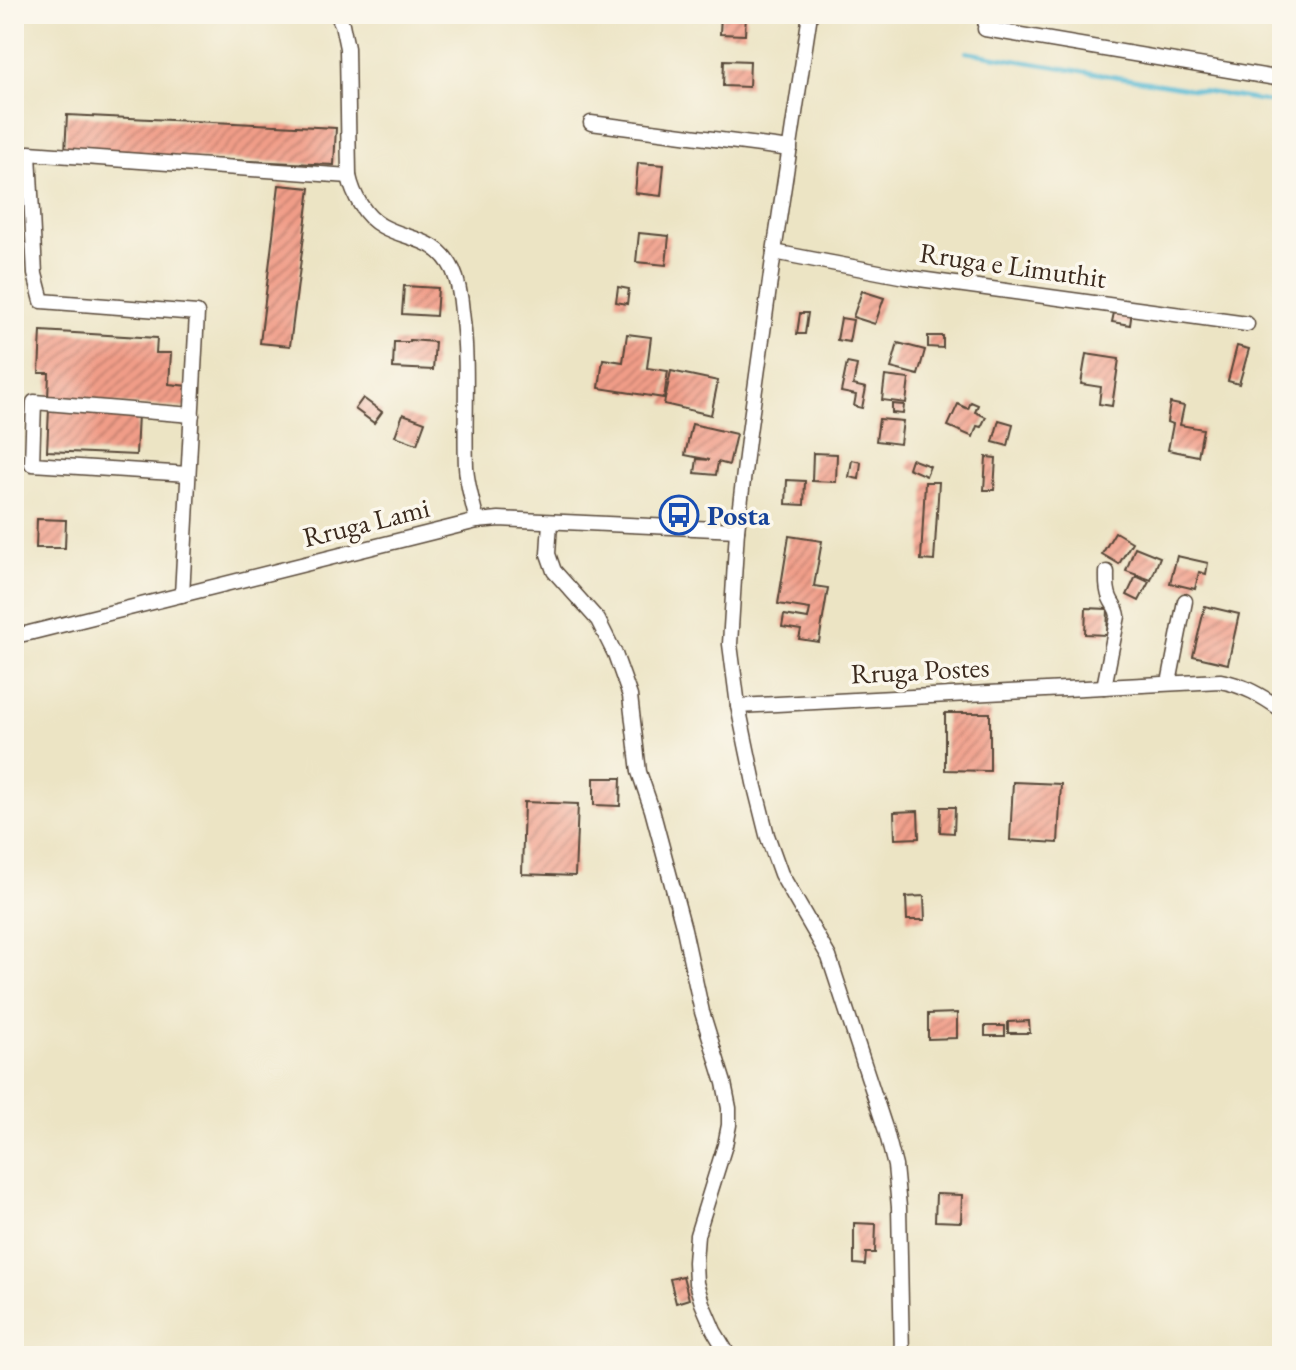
<svg xmlns="http://www.w3.org/2000/svg" width="1296" height="1370" viewBox="0 0 1296 1370" font-family="'EB Garamond',serif">
	<style>
		.lines { fill: none; stroke-linecap: round; stroke-linejoin: round }
		.stream { stroke: #55b9d3; stroke-width: 4 }
		.building { fill: url(#building-hatch) }
		.minor-casing { stroke: #564637; stroke-width: 17 }
		.minor { stroke: #fff; stroke-width: 14 }
		.labels { text-anchor: middle; dominant-baseline: central; stroke-width: 7; stroke-linejoin: round; paint-order: stroke }
		.street-label { font-size: 28px; fill: #3b2a1e; stroke: #fbf7ec }
		.transit-label { font-size: 28px; font-weight: bold; fill: #164399; stroke: #fbf7ec; text-anchor: start }
	</style>
	<defs>
		<pattern id="building-hatch" width="6" height="6" patternUnits="userSpaceOnUse" patternTransform="scale(2)"><rect width="6" height="6" fill="#f19d88"/><path d="M-1 1l2-2M0 6l6-6M5 7l2-2" fill="none" stroke="#c4806f"/></pattern>
	</defs>
	<rect width="100%" height="100%" fill="#fbf7ec"/>
	<filter id="ink" filterUnits="userSpaceOnUse"><feTurbulence type="fractalNoise" baseFrequency=".0125" numOctaves="2"/><feDisplacementMap in="SourceGraphic" scale="16" xChannelSelector="R" yChannelSelector="G"/><feConvolveMatrix kernelMatrix="1 2 1 2 8 2 1 2 1" color-interpolation-filters="sRGB"/></filter>
	<filter id="wash" filterUnits="userSpaceOnUse"><feTurbulence type="fractalNoise" baseFrequency=".006" numOctaves="4" result="noise"/><feDisplacementMap in="SourceGraphic" scale="32" xChannelSelector="R" yChannelSelector="G"/><feGaussianBlur stdDeviation="1.8" result="paint"/><feColorMatrix in="noise" values="0 0 0 0 0 0 0 0 0 0 0 0 0 0 0 0 0 1.4 0 .05"/><feComposite in="paint" operator="in"/></filter>
	<g filter="url(#wash)">
		<rect width="100%" height="100%" fill="#ece4c4"/>
		<g class="lines">
			<path class="stream" d="M966,52L1282,104"/>
		</g>
		<g id="blocks">
			<g class="building">
				<path d="M721,14H746L745,35L720,34Z"/>
				<path d="M724,60L750,61L749,87L723,86Z"/>
				<path d="M67,115L336,128L334,165L65,152Z"/>
				<path d="M638,163L664,165L661,196L635,193Z"/>
				<path d="M279,185L310,188L290,346L260,343Z"/>
				<path d="M639,233L669,236L666,265L636,262Z"/>
				<path d="M404,286L438,288L436,316L402,314Z"/>
				<path d="M618,287L629,289L627,304L616,302Z"/>
				<path d="M862,291L884,298L875,324L853,317Z"/>
				<path d="M1115,308L1132,311L1130,325L1112,322Z"/>
				<path d="M800,313H808L805,334H797Z"/>
				<path d="M841,318L853,320L849,342L837,340Z"/>
				<path d="M41,331L157,338L156,353H171L169,384L188,386L187,408L48,399L49,373H39Z"/>
				<path d="M627,334L651,337L647,368L668,371L664,398L599,388L603,359L623,362Z"/>
				<path d="M928,336H943V348L928,347Z"/>
				<path d="M410,340L435,342L433,370L393,368L394,342H410Z"/>
				<path d="M898,343L925,350L918,375L891,368Z"/>
				<path d="M1237,346L1249,349L1239,384L1228,381Z"/>
				<path d="M1086,354L1119,359L1112,406L1099,404L1101,387L1081,384Z"/>
				<path d="M847,363L857,365L853,385L866,388L862,408L854,406L856,395L841,392Z"/>
				<path d="M671,371L718,381L711,415L664,404Z"/>
				<path d="M885,376L909,379L906,403L882,400Z"/>
				<path d="M363,398L382,412L374,423L355,409Z"/>
				<path d="M971,402L978,405L975,412L986,417L981,427L977,426L973,437L948,426L958,404L968,409Z"/>
				<path d="M1170,403L1184,406L1180,425L1203,429L1198,456L1168,450L1173,424L1167,422Z"/>
				<path d="M892,404L904,405L903,414L892,413Z"/>
				<path d="M49,409L138,414L136,455L47,451Z"/>
				<path d="M403,414L425,422L417,444L395,436Z"/>
				<path d="M879,419L903,421L900,444L876,441Z"/>
				<path d="M999,420L1013,424L1008,446L993,442Z"/>
				<path d="M692,424L736,434L729,465L718,462L716,475L695,473L697,459L710,460L685,455Z"/>
				<path d="M813,453L837,454L836,482L812,481Z"/>
				<path d="M986,457L996,458L994,490H984Z"/>
				<path d="M911,459L930,466L926,476L908,468Z"/>
				<path d="M852,460L861,462L859,479L849,477Z"/>
				<path d="M787,480L805,481L804,505L786,504Z"/>
				<path d="M925,482H939L934,561L921,560Z"/>
				<path d="M37,519L66,520L65,548H36Z"/>
				<path d="M1115,532L1132,542L1119,564L1102,554Z"/>
				<path d="M789,536L822,541L814,586L828,588L819,642L799,639L801,630L782,627L784,615L808,619L810,609L778,604Z"/>
				<path d="M1135,547L1160,557L1151,580L1126,571Z"/>
				<path d="M1177,556L1208,563L1206,574L1199,572L1195,589L1170,583Z"/>
				<path d="M1136,576L1149,582L1139,601L1127,595Z"/>
				<path d="M1205,606L1239,614L1228,664L1193,656Z"/>
				<path d="M1086,608L1108,609L1107,635L1085,634Z"/>
				<path d="M945,713H990V771L945,770Z"/>
				<path d="M594,778H621L620,806L594,805Z"/>
				<path d="M1013,782L1061,784L1058,843L1010,840Z"/>
				<path d="M524,802L578,804L575,876L522,874Z"/>
				<path d="M941,807H955L954,833L940,832Z"/>
				<path d="M918,811L919,838L895,839L894,812Z"/>
				<path d="M924,896L925,920H907L906,897Z"/>
				<path d="M957,1013V1038L928,1039V1014Z"/>
				<path d="M1029,1021L1030,1033H1008V1022Z"/>
				<rect x="985" y="1026" width="20" height="10"/>
				<path d="M936,1194L962,1195L961,1222L935,1221Z"/>
				<path d="M854,1223L876,1224L875,1253H866L865,1265L854,1264Z"/>
				<path d="M683,1276L689,1299L676,1303L670,1279Z"/>
			</g>
		</g>
	</g>
	<g filter="url(#ink)">
		<use href="#blocks" fill-opacity="0" stroke="#564637" stroke-width="2"/>
		<g class="lines">
			<g class="minor-casing">
				<g id="minor">
					<path d="M337,14L342,24L347,48L349,176C353,195 365,217 382,226C409,241 437,237 453,270C459,283 461,299 462,312C469,364 464,415 466,467C467,485 473,504 477,521"/>
					<path d="M810,14L774,252L748,440L737,530L730,644L738,706L754,783L767,835L781,874L829,957L886,1131L895,1166L899,1207L902,1356"/>
					<path d="M987,14L985,29L1282,79"/>
					<path d="M591,123L790,149"/>
					<path d="M774,252L905,277L1247,324"/>
					<path d="M188,474L32,464L34,402L192,415"/>
					<path d="M550,522L548,554L554,571L598,620L615,654L630,696L639,772L652,810L684,929L702,1012L724,1083L729,1108V1125L725,1145L697,1235L695,1262L696,1283L702,1303L714,1331L729,1356"/>
					<path d="M182,595L197,313L42,301L35,274L29,153L349,176"/>
					<path d="M14,636L29,633L477,521L499,519L737,530"/>
					<path d="M1169,683L1185,601"/>
					<path d="M1104,687L1118,616C1117,608 1113,605 1110,598C1106,589 1107,581 1107,572"/>
					<path d="M738,706L1220,681C1244,685 1262,696 1282,710"/>
				</g>
			</g>
			<use href="#minor" class="minor"/>
		</g>
	</g>
	<defs>
		<g id="bus-ring" transform="scale(2)"><circle r="9.5" fill="#fbf7ec" stroke="#1a4fb4" stroke-width="1.5"/><path d="M-5-6H5V4H4V6H2V4H-2V6H-4V4H-5ZM-3.5-4V0h7V-4ZM-3.5 1.2v1.5H-2V1.2ZM2 1.2v1.5H3.5V1.2Z" fill="#1a4fb4"/></g>
	</defs>
	<g fill-rule="evenodd">
		<use href="#bus-ring" x="679" y="515"/>
	</g>
	<g class="labels">
		<g class="street-label">
			<text transform="translate(1013 265) rotate(8)">Rruga e Limuthit</text>
			<text transform="translate(366 522) rotate(-14)">Rruga Lami</text>
			<text transform="translate(920 670) rotate(-3)">Rruga Postes</text>
		</g>
		<g class="transit-label">
			<text x="707" y="515">Posta</text>
		</g>
	</g>
	<rect width="1296" height="1370" fill="none" stroke="#fbf7ec" stroke-width="48"/>
</svg>
